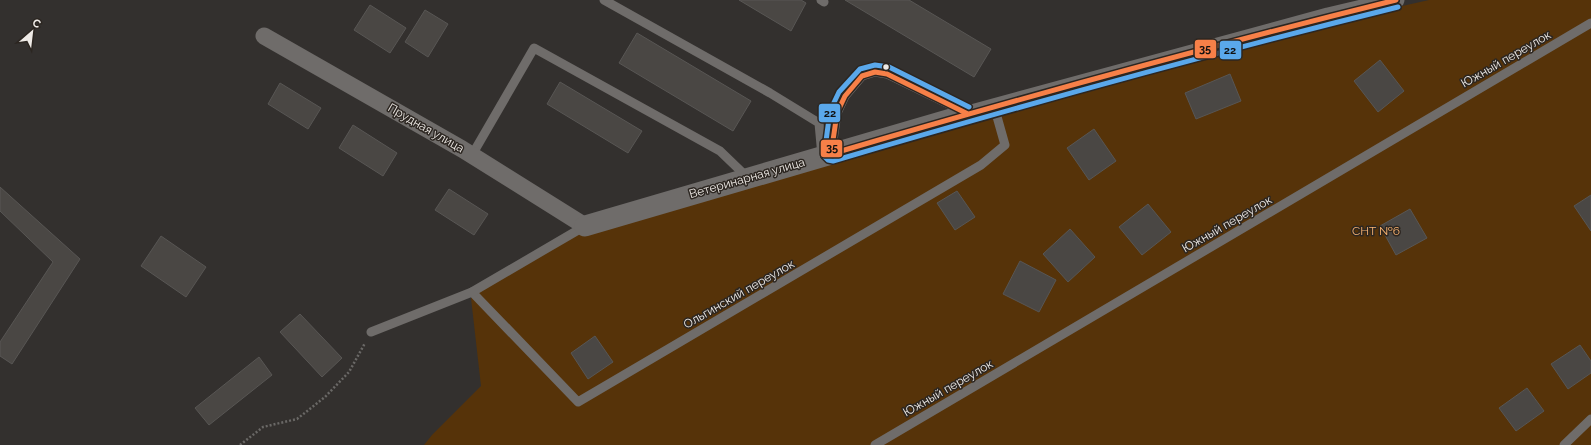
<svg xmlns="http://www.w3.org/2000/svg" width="1591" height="445" viewBox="0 0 1591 445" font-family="Raleway,sans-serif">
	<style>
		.green { fill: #563309 }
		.building { fill: #4a4744; stroke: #585654 }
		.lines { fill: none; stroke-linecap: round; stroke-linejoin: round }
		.path { stroke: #6a6866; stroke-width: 2.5; stroke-dasharray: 2 2; stroke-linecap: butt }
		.service { stroke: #6f6c6a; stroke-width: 9 }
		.minor { stroke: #6f6c6a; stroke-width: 17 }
		.tertiary { stroke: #6f6c6a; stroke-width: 21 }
		.bus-1-casing { stroke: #2c2621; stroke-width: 8 }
		.bus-2-casing { stroke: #2c2621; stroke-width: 8 }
		.bus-1 { stroke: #f78048; stroke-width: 5 }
		.bus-2 { stroke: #5aa8eb; stroke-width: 5 }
		.bus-dot { fill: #eeeae6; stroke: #2c2621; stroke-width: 1.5 }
		.labels { text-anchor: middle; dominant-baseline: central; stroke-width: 3; stroke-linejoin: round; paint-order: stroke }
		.street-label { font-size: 12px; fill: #eeeae6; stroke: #2c2621 }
		.park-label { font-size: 12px; fill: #fcb673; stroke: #2c2621 }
		.line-badge { stroke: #2c2621; stroke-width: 1.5 }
		.pale-badge-label { font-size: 11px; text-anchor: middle; font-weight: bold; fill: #111 }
	</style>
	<rect width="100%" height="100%" fill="#33302e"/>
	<path class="green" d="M1429,0H1591V445H424L432,435L481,386L471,298L585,221L1052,85Z"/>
	<g class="building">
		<path d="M739,0H801L806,3L791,31Z"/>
		<path d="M845,0H909L991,49L974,77Z"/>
		<path d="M370,5L406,28L390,53L354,30Z"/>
		<path d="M425,10L448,24L428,57L405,42Z"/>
		<path d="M637,33L751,101L733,131L619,63Z"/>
		<path d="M1380,60L1404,91L1378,112L1354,81Z"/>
		<path d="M1230,74L1241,101L1196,119L1185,93Z"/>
		<path d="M560,82L642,131L628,153L547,104Z"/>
		<path d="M280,83L321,108L308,129L268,104Z"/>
		<path d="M353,125L397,153L383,176L339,148Z"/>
		<path d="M1094,129L1116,161L1089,180L1067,148Z"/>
		<path d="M0,187L80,259L12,364L0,356V342L53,262L0,211Z"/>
		<path d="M449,189L488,214L474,235L435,210Z"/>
		<path d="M957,191L975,217L955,230L937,203Z"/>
		<path d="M1591,195V231L1574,206Z"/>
		<path d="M1148,204L1171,232L1142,255L1119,227Z"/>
		<path d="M1410,209L1427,238L1396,255L1380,226Z"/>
		<path d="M1070,229L1095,257L1068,282L1043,254Z"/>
		<path d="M161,236L206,267L186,297L141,266Z"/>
		<path d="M1020,261L1056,280L1039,312L1003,294Z"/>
		<path d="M300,314L342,358L322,377L280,332Z"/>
		<path d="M595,336L613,362L588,379L571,353Z"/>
		<path d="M1580,345L1591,361V373L1568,389L1551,364Z"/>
		<path d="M259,357L272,375L209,425L195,408Z"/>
		<path d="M1527,388L1544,411L1516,431L1499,408Z"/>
	</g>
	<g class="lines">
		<path class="path" d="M240,445L263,427L297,419L325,397L349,372L365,343"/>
		<g class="service">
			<path d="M604,0L770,93L819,123L822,156"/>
			<path d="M821,0L824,2"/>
			<path d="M831,154L837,113L845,96L862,76L875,72L887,74L965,112"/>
			<path d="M472,155L534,48L720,151L748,178"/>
			<path d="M472,292L578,402L981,165L1005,145L994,106"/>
			<path d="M371,332L472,292L585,226"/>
			<path d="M875,445L1591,23"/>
			<path d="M1564,445L1591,419"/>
		</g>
		<g class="minor">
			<path d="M264,36L462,149L585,226"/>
			<path d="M968,114L1328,16L1396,0"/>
		</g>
		<path class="tertiary" d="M585,226L968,114"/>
		<g class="bus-1-casing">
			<path id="bus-1" d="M968,114L887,74L875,72L862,76L845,96L837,113L831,154C1018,99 1206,47 1396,0"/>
		</g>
		<g class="bus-2-casing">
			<path id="bus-2" d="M969,107L889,67L875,65L860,69L839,92L830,111L824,156L828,160L833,161C1020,106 1208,54 1398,7"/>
		</g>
		<use href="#bus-1" class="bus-1"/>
		<use href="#bus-2" class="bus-2"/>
	</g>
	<circle class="bus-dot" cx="886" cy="67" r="3.5"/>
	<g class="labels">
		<g class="street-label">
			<text transform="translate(1506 59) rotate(-30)">Южный переулок</text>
			<text transform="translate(426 128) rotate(30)">Прудная улица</text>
			<text transform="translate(747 178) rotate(-16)">Ветеринарная улица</text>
			<text transform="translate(1227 224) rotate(-30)">Южный переулок</text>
			<text transform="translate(739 294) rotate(-30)">Ольгинский переулок</text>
			<text transform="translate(948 388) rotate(-30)">Южный переулок</text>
		</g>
		<g class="park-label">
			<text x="1376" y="231">СНТ №6</text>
		</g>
	</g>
	<g class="line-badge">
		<rect x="1194" y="39" width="23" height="20" rx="4" fill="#f78048"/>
		<rect x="1219" y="40" width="23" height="20" rx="4" fill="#5aa8eb"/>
		<rect x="818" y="103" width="23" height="20" rx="4" fill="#5aa8eb"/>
		<rect x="820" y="139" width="23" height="19" rx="4" fill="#f78048"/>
	</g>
	<g class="pale-badge-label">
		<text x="1205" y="53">35</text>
		<text x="1230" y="54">22</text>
		<text x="830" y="117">22</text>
		<text x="832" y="152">35</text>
	</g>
	<g transform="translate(32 32) rotate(28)" stroke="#2c2621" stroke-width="3" paint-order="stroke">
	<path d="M0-3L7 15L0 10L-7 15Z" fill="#eeeae6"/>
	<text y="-6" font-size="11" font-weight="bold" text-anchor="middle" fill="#eeeae6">С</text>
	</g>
</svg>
